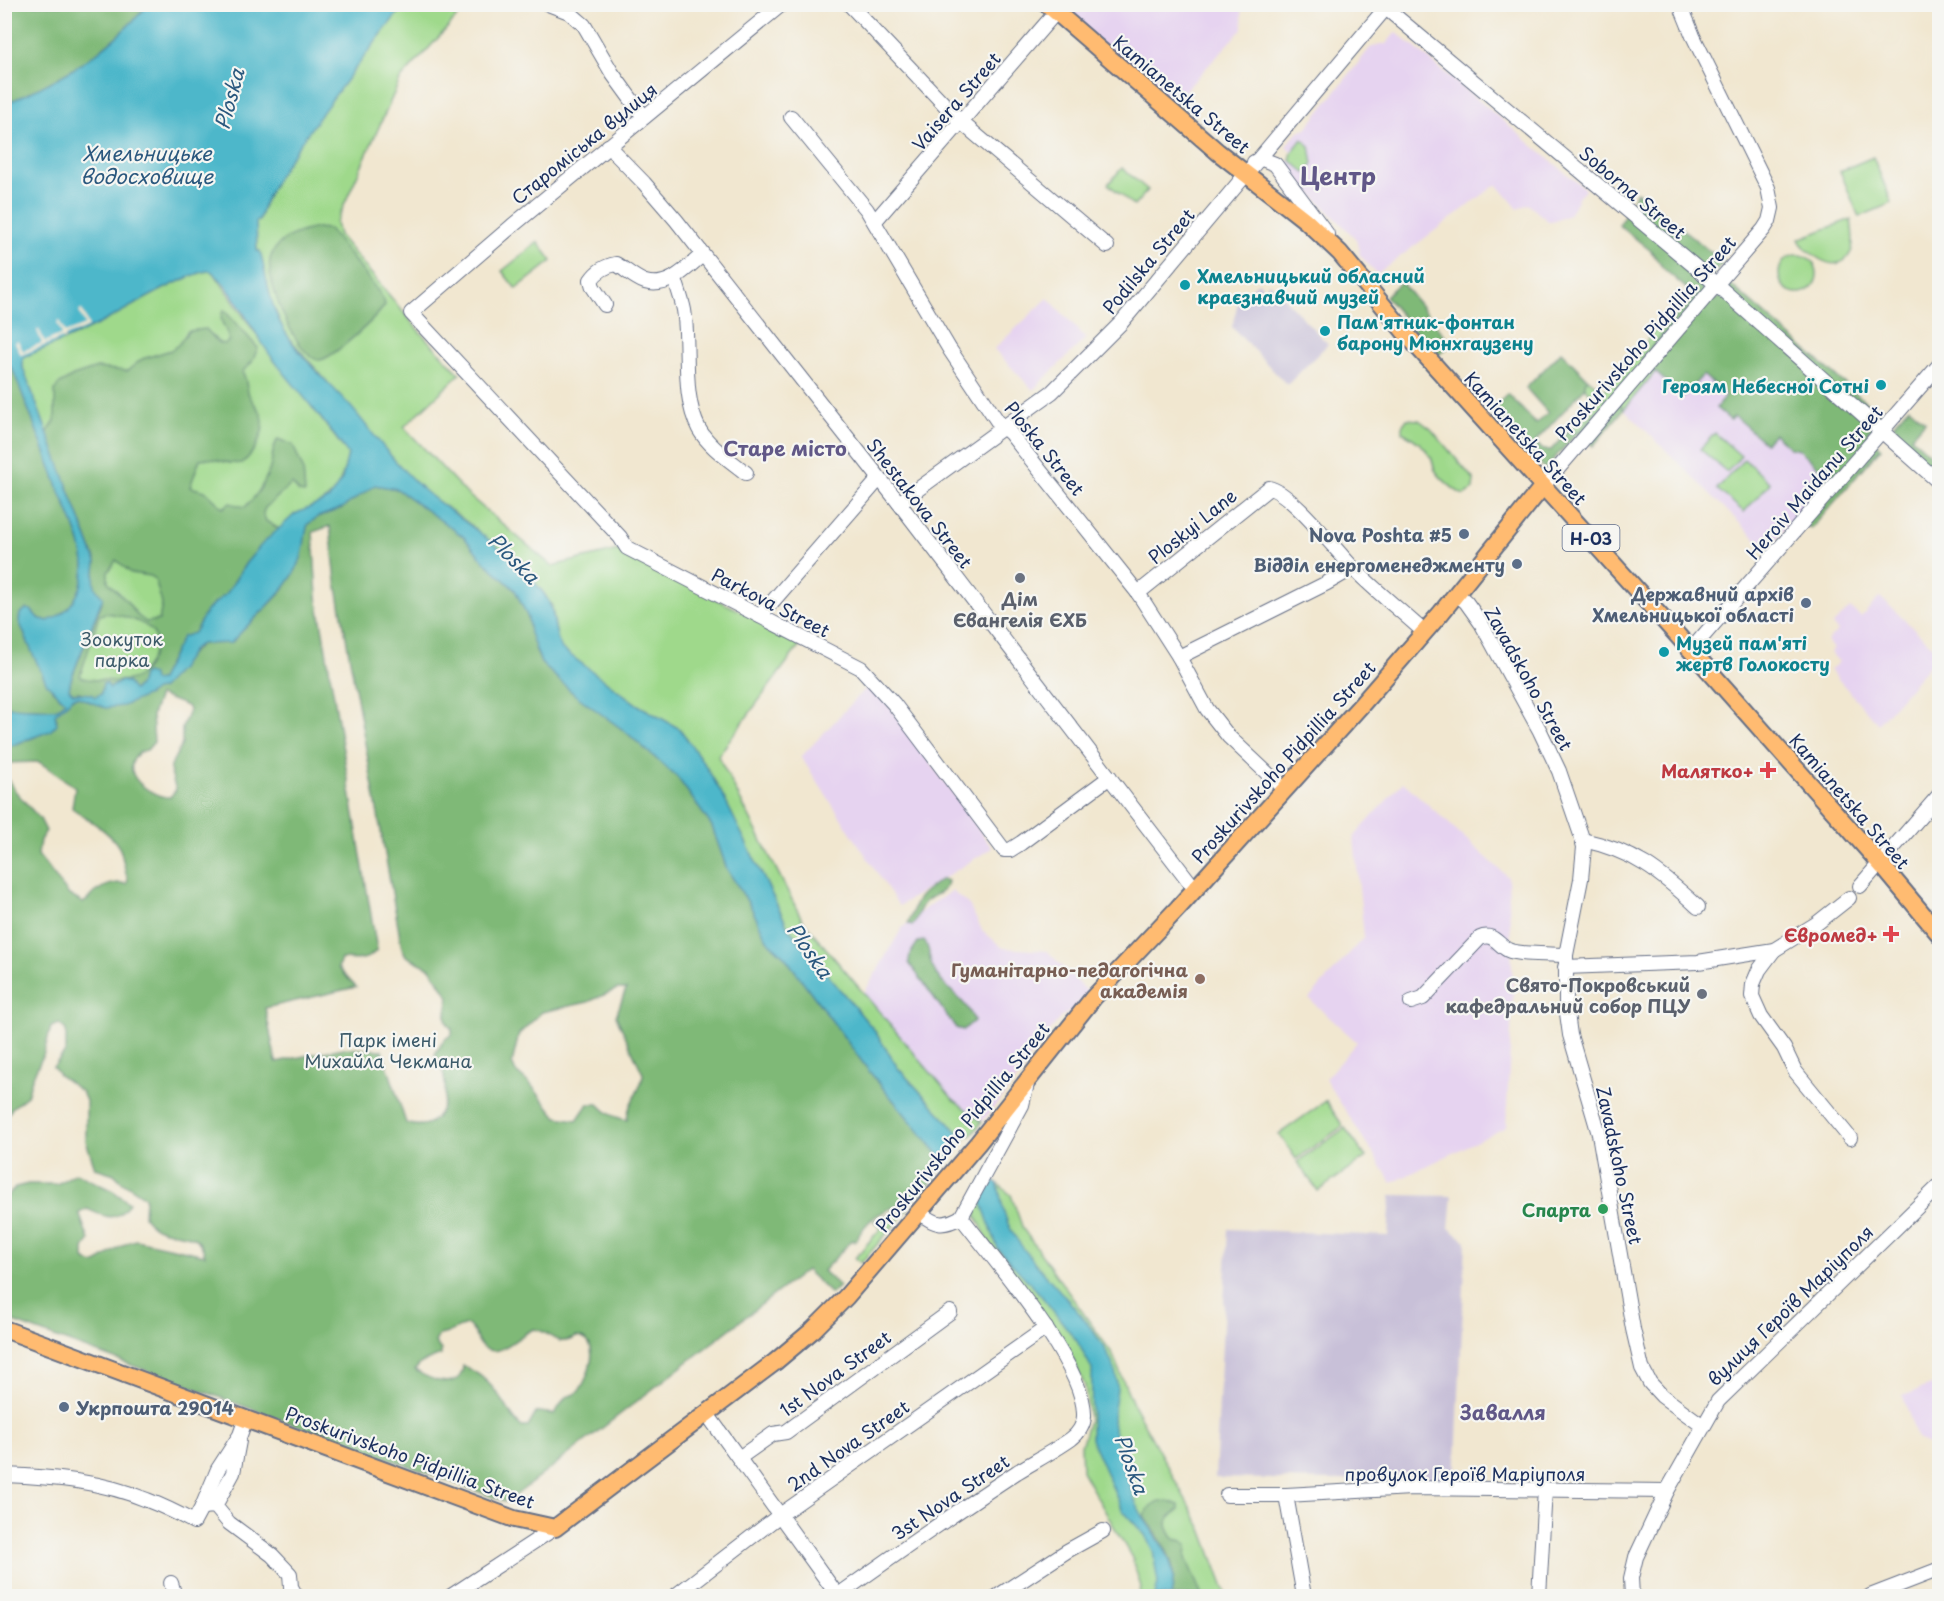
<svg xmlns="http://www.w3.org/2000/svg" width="1944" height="1601" viewBox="0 0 1944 1601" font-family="'Playpen Sans',sans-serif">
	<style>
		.built { fill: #e6d3f0 }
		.industrial { fill: #c8c0d8 }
		.green { fill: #9fd98b; stroke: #5d8474; stroke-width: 1.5 }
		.forest { fill: #7fb977; stroke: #4d746a; stroke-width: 1.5; fill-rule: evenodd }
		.water { fill: #4db7ca; stroke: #347394; stroke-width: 1.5; fill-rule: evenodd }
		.pier { fill: #f1e7d0 }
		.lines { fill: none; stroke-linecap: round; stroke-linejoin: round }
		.minor-casing { stroke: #666f86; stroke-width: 16 }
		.major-casing { stroke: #666f86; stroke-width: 20 }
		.minor { stroke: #fff; stroke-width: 14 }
		.major { stroke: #ffbb71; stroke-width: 16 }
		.culture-dot { fill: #0f9aa8; stroke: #f6f6f2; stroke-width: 2 }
		.service-dot { fill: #5c6f8a; stroke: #f6f6f2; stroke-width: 2 }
		.worship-dot { fill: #6b7280; stroke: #f6f6f2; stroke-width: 2 }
		.health-dot { fill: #e0444e; stroke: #f6f6f2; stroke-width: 2 }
		.education-dot { fill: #8d6e63; stroke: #f6f6f2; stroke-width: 2 }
		.leisure-dot { fill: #2e9e5b; stroke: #f6f6f2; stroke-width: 2 }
		.labels { text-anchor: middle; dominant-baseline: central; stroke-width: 4.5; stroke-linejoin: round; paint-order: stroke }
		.shield { fill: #f6f6f2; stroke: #5d6b8a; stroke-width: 1.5 }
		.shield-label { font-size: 16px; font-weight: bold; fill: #1b2f5e }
		.street-label { font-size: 18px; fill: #1b2f5e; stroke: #f6f6f2 }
		.culture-label { font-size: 18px; font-weight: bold; fill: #0d838f; stroke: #f6f6f2; text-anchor: start }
		.service-label { font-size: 18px; font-weight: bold; fill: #4e5e75; stroke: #f6f6f2; text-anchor: end }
		.worship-label { font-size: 18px; font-weight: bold; fill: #5b616d; stroke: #f6f6f2 }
		.park-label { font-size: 18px; fill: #3c5a69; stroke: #f6f6f2 }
		.health-label { font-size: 18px; font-weight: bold; fill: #be3a42; stroke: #f6f6f2; text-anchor: end }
		.education-label { font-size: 18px; font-weight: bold; fill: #785e54; stroke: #f6f6f2; text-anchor: end }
		.leisure-label { font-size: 18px; font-weight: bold; fill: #27864d; stroke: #f6f6f2; text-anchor: end }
		.water-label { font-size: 20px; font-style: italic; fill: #2a587e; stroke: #f6f6f2 }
		.neighbourhood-label { font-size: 20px; font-weight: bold; fill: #615887; stroke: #f6f6f2 }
		.district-label { font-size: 24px; font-weight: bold; fill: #615887; stroke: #f6f6f2 }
	</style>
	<rect width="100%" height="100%" fill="#f6f6f2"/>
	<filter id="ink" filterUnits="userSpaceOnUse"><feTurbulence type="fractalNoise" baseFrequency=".0167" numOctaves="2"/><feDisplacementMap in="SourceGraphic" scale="12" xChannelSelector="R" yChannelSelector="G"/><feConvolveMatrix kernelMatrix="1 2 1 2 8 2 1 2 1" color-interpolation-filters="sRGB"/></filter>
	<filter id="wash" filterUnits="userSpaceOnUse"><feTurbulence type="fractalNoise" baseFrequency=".008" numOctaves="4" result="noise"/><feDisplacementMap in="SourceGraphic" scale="24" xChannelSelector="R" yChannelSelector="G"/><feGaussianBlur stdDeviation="1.35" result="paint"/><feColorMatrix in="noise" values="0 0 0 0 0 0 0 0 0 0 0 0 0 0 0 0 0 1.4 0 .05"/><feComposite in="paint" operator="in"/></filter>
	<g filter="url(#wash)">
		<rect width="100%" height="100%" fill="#f1e7d0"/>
		<g class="built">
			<path d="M1068,4L1241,5L1243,28L1171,106L1062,12Z"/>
			<path d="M1396,32L1585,189L1578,198L1569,215L1549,222L1528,204L1518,209L1497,184L1377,274L1360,255L1356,239L1301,183L1300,179L1285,166L1290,160L1292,152L1286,146L1298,132L1306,129L1370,48L1380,44H1386Z"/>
			<path d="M1048,298L1086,338L1033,390L994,349Z"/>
			<path d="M1681,342L1832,474L1767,550L1624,409Z"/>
			<path d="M1880,597L1940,653L1878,724L1830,670L1839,662L1830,652L1833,649L1827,641L1838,631L1832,625L1850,608L1861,617Z"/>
			<path d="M870,684L894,712L992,848L899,906L801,757Z"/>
			<path d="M1403,782L1508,877L1513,991L1506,1127L1392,1183L1325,1079L1357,1042L1309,999L1364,937L1354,837Z"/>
			<path d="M952,891L969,905L982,930L1003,948L1047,951L1088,992L1072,1010L1061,1017L1032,1053L1020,1075L982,1122L952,1098L864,993L902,928L927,907Z"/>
			<path d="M1939,1382V1449L1917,1439L1903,1396Z"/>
		</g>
		<g class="industrial">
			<path d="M1258,282L1264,288L1269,283L1328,344L1287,385L1232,327L1238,302Z"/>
			<path d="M1391,1195L1452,1196L1449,1228L1466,1241L1455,1482L1215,1478L1228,1229L1388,1236Z"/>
		</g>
		<g class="green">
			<path d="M404,5H468L400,80L336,223L339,235L420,332L460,374L404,427L467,494L552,566L618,550L802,642L718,756L803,921L952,1098L982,1122L971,1136L968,1134L964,1139L898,1068L874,1030L789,929L721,792L705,765L680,729L638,705L562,649L557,639L552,606L543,592L523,571L471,525L431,496L409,477L285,333L271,300L260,251H257L256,221H259C267,187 290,158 310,129C340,87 372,46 404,5Z"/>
			<path d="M1302,139L1310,146L1313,164L1306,173L1290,160L1292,152Z"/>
			<path d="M1873,157L1892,203L1859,217L1840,171Z"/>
			<path d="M1122,168L1148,190L1134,206L1108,184Z"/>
			<path d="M1851,219C1852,229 1855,244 1851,252C1843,269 1827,265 1815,256C1809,251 1802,247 1799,239Z"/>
			<path d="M538,242L552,261L516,289L502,271Z"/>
			<circle cx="1798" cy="274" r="19"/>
			<path d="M211,271L217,277L251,327L348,454C339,494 332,500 295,514L139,681L73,693L96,561L23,368V357C49,347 74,336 99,324C119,314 194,269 211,271Z"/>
			<path d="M1678,307L1683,310L1641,359L1655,372L1624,409L1617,401L1612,406L1606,401L1577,433L1571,428L1597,400L1585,388V382L1588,379L1604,391L1646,343L1649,337Z"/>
			<path d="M1407,419L1419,420L1431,429L1474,480L1473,489L1464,495C1455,491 1441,479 1435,470C1433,466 1433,461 1431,457C1424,445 1414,438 1402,432V426Z"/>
			<path d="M1715,433L1741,456L1727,472L1700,449Z"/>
			<path d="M1744,459L1770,483L1744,512L1717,489Z"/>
			<path d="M1326,1101L1343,1126L1296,1159L1279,1134Z"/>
			<path d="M1345,1128L1366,1157L1318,1191L1297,1162Z"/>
			<path d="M992,1179L1011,1195L1023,1229L1112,1353L1133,1404L1202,1529L1227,1596H1139L1141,1587L1132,1558L1082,1471L1081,1446L1089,1420L1085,1386L1068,1349L991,1246L976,1216L980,1198Z"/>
			<path d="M903,1208L908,1209L861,1263L855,1258L881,1228L874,1221Z"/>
		</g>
		<g class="forest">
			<path d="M5,5H148C105,54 64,78 5,104Z"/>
			<path d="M1637,192L1723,262L1703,287L1716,300L1730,284L1882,416L1866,434L1881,448L1811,529L1796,516L1812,497L1803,489L1820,469L1800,450L1790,448L1774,434L1765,443L1734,416L1730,420L1716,408L1726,395L1703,375L1683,397L1641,359L1695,296L1663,268L1651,251L1619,225Z"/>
			<path d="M316,228L329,229L379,292L384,300L385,305C378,316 330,362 318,360C296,356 262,276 271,256C279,237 298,232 316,228Z"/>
			<path d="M1401,282L1451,344L1436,357L1385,296Z"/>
			<path d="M224,310L258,348L252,362L242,372C248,380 245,387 249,395C252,402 259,408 262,416C267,430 254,454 242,463C227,466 214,456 200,459L190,487L205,491L223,508L230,503L245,507C255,498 264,484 269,471C273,461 271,449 278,439L293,445L303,469L305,493L299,492L292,484L265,508L263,513L266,521L279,529L246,563L227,593L207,610L194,633L173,654L160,680L139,686L133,690L121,681L110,688L106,683L103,684L101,694L95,697L79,692L73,693L69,689L71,679L102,602L93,584L96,561L47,433L55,421V390L58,385L73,376L97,368L127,371L142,359L171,350L179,344L188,331L206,329L219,343L224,344L228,342C231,330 215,322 224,310ZM116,560L131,573L151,576L155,579L162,604L159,620L146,622L138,616L126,600L108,582V572ZM105,613C117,614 144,621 152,631C161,643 150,667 138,676C130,682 112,681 102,680C95,680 85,680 80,676L99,616Z"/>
			<path d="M1561,352L1588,379L1585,382V388L1535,442L1543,450H1551L1571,428L1577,433L1606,401L1612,406L1617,401L1624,409L1593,446L1577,433L1545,469L1491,410L1508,394L1536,424L1548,413L1526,388Z"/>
			<path d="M4,366L11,367L13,370C29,411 45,451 60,492C69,513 86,548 84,571C82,594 69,613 48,621L38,618L31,610L26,609L20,614L19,621L32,652L53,691L65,701L60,707L55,709L5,707Z"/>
			<path d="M1909,407L1925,421L1911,437L1939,462V478L1892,435L1897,429L1893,425Z"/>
			<path d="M375,485L397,489L464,537L485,562L515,590L528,618L536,651L541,663L574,694L626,732L678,778L712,826L727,869L751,907L767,940L785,957L869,1071L944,1161L934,1173L937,1175C932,1181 927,1189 921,1193C892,1213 873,1206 855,1242L852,1240L823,1271L839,1286L831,1294L806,1270L507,1502L5,1319V1198L16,1187L28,1184H57L76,1173L113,1191L129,1203C117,1224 105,1217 87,1209L79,1213L89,1240L84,1249V1259L93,1264C109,1258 118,1244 136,1240L205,1255C198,1228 178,1237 159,1229C153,1227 148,1222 144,1217L145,1197L121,1181L114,1174L95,1168L86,1141V1101L82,1092L59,1075L53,1067L66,1051V1030L59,1024L51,1027L43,1056L32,1078L27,1096L12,1108L5,1120V775L16,792L40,819L46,831L40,840L38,855L69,895L83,903C89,900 90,896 95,892C103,886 116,881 126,884L128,880C124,869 124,863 121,852C116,835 86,818 72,808L75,787L39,762L5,763V748L35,737L57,720L55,714L74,697H79L93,703L148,695L201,644L231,643C251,619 279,601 294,573C303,558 302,541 308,524L318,517L342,508ZM330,526L336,582L402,948L406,956L430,968L449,997C447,1009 442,1021 452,1029V1034L444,1040L435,1054C438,1061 443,1069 444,1076C449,1103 438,1134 406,1123L382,1050L343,1048L276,1062L265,1008L356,987L338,968L341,959C357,960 366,962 377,950L317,597L313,532ZM159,695L187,706L189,710L182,728V744L173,761L170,770L176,790L170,797C153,798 121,776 135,757C139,752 141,751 147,750L154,742L152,715ZM617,989H626L616,1016L643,1074C642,1092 628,1099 627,1120C614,1117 607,1114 598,1104H588L577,1120L557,1117L531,1085L516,1072L512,1063L519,1034L542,1012L588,1002ZM468,1325C479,1335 473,1337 480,1344C497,1364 518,1334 534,1329C553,1332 555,1349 576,1337C604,1338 588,1380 578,1392C574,1396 569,1395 565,1398C561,1403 558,1410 554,1414L540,1412L536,1413L528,1427H522C514,1421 510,1413 505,1404C494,1388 483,1374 463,1366C461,1393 428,1379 415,1370L421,1363L441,1355V1350L435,1342L439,1335C451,1334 457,1326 468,1325Z"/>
			<path d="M942,879L948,881C946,894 932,894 924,903C919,909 917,918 913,925L908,924C917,897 918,895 942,879Z"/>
			<path d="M924,941C931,948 928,959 933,968C942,989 967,998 974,1021L963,1030L956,1028L909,963C908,955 914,948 918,942Z"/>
			<path d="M1168,1501L1179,1505V1510C1165,1519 1163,1524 1174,1539L1183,1541L1187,1545L1186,1558L1202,1596H1171C1180,1561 1163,1544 1145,1517C1148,1504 1156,1502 1168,1501Z"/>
		</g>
		<g class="water">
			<path d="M148,5H404C372,46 340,87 310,130C290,158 267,187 259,221H256L257,251H260C267,278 270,309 286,333C303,361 330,383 352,408C377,438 400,471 431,496C468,525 516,555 544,594C557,611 551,629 562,649L638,705L680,729L705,765L721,792L789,929L874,1030L898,1068L964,1139L944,1161L869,1071L785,957L767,940L751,907L727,869L712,826L678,778L626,732L574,694L541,663L530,633L528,618L515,590L485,562L464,537L397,489L375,485L342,508L318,517L308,524C304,536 305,549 300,561C286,595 254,616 231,643L201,644L194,648L180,669L161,689L155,690L148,695L123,706L105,708L79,697H74L55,714L57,724L50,731L5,748L4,707L55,709L60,707L65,701L47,684L32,652L19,621L20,614L26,609L31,610L38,618L48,621C69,613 82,594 84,571C86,549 69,513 60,492C45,451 29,411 13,370L11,367L5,366V104C64,78 105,54 148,5ZM211,271C231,285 256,337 273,359C298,391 325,421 348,454L342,479L329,499L295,514L262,544L246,563L227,593L207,610L194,633L182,637L160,680L153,681L152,675L146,673L142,675L139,686L133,690L127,682L121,681L110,688L106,683L103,684L101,694L95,697L91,694L73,693L69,689L71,679L103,597C90,587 95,576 96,562L23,368V357C49,347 74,336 99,324C119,314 193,269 211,271Z"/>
			<path d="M992,1179L998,1184C1001,1199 1003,1214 1010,1228C1018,1244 1031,1258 1042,1271C1064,1296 1088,1321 1105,1349C1111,1360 1118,1376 1117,1388C1116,1402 1111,1414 1114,1428C1117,1452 1127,1476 1134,1498C1147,1535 1182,1552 1171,1596H1155L1158,1583L1153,1551L1145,1535L1123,1511L1091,1439L1092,1369L1077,1341L1039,1293L998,1249L980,1198Z"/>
		</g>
		<path class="pier" d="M82,310L89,327L65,336V340L62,338L21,355L15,342L18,341L23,351L42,343L37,330H39L45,342L62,334L57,322L59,321L65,333L85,325L79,311Z"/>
	</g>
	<g filter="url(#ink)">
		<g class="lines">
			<g class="minor-casing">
				<g id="minor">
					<path d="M548,4L569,12L584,25L612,73L644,117"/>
					<path d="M782,4L512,226L411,313L620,537L627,548L861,668L894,704L1004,850H1010L1021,843L1110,777"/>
					<path d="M849,4L961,122L1107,246"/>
					<path d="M1381,4L1717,285L1940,483"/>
					<path d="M791,117L867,210L950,350L998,422L1010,433L1138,593L1179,657L1207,709L1229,737L1285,790"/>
					<path d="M608,146L644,183L676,220L899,503L1195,889"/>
					<path d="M1254,162L1262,159L1275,164L1327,234"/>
					<path d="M875,221L1063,4"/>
					<path d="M675,279C678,289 682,300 684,310C690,347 681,395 699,429C709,447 730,460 746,473"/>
					<path d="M605,305L593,287L591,280C597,271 605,266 616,264C625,269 634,278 645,282C668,289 687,268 702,255"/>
					<path d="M1543,486L1764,229L1769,221L1772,208L1768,188L1693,36L1680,4"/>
					<path d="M899,503L1052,392L1121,323L1389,4"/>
					<path d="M1138,593L1269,488C1291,492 1337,552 1355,570C1377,592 1401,611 1424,632"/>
					<path d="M1457,594L1466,602L1481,623L1540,731L1559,771L1581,835L1584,847L1581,879L1566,955V1006L1570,1035L1599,1134L1633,1329L1642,1368L1650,1383L1662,1396L1703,1426"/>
					<path d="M760,616L879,479"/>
					<path d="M1691,650L1940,364"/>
					<path d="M1179,657L1327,583L1353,568"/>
					<path d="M1583,840C1634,851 1660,872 1698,907"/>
					<path d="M1860,886L1940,794"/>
					<path d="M1774,950L1759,970L1753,984L1752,996L1761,1016L1784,1048L1795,1071L1850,1138"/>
					<path d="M1565,967L1698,962L1774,950L1816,924L1849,898"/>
					<path d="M1411,1002L1423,998L1480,938C1493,932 1498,945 1508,950C1518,955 1553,954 1566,955"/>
					<path d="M920,1213C935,1225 943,1227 961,1217L1022,1105L1027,1084"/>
					<path d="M707,1414L838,1596"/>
					<path d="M739,1458L773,1434L786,1432L950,1312"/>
					<path d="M4,1475C53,1477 102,1481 147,1500C163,1506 179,1514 194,1522L202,1507L215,1506L229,1523L272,1555L290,1574L291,1587L296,1596"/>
					<path d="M1227,1495H1286L1411,1488L1667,1491"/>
					<path d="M1286,1495L1304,1596"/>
					<path d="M215,1506L233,1473L239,1441"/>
					<path d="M202,1507L218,1469L240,1435L246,1418"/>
					<path d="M171,1583L175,1596"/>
					<path d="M451,1596L555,1528"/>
					<path d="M675,1596L780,1515L1046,1328"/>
					<path d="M837,1596C896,1554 956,1512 1017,1472C1035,1461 1054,1451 1071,1439C1078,1434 1084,1425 1084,1416C1086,1365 993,1259 961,1217"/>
					<path d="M998,1596L1067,1551L1103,1531"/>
					<path d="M1539,1596L1545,1489"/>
					<path d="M1632,1596L1631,1578L1636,1557L1667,1491L1718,1401L1940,1185"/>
					<path d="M1870,1596L1940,1569"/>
				</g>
			</g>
			<g class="major-casing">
				<g id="major">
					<path d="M1047,4L1218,152L1305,220L1340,253L1408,336L1697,657L1885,869L1940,935"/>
					<path d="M4,1329L514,1519L555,1528L775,1362L813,1330L846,1297L978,1143L1093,998L1178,908L1363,703L1441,613L1543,486"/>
				</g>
			</g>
			<use href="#minor" class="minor"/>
			<use href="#major" class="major"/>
		</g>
	</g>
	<g class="culture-dot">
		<circle cx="1185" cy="285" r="6"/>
		<circle cx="1325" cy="331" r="6"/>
		<circle cx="1881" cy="385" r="6"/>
		<circle cx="1664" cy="652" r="6"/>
	</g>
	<g class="service-dot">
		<circle cx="1464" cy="534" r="6"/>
		<circle cx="1517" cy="564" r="6"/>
		<circle cx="1806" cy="603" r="6"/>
		<circle cx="64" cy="1407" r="6"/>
	</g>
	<g class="worship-dot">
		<circle cx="1020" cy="578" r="6"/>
		<circle cx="1702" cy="994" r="6"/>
	</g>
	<g class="health-dot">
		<path d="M1765 761h6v6h6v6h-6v6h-6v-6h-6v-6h6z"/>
		<path d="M1888 925h6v6h6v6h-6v6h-6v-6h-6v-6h6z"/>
	</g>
	<circle class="education-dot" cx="1200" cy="979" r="6"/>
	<circle class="leisure-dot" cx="1603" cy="1209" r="6"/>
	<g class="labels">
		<rect class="shield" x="1562.5" y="525" width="57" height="26" rx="4.5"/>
		<g class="shield-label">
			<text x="1591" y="538">Н-03</text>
		</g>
		<g class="street-label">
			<text transform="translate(1182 94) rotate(40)">Kamianetska Street</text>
			<text transform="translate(956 101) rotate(-49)">Vaisera Street</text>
			<text transform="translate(584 143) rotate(-39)">Староміська вулиця</text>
			<text transform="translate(1633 192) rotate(40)">Soborna Street</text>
			<text transform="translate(1148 261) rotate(-50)">Podilska Street</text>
			<text transform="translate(1645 338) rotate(-49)">Proskurivskoho Pidpillia Street</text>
			<text transform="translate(1526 438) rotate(48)">Kamianetska Street</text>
			<text transform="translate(1045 448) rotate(51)">Ploska Street</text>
			<text transform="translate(1814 482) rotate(-49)">Heroiv Maidanu Street</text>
			<text transform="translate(920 503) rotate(52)">Shestakova Street</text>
			<text transform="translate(1192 526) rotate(-39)">Ploskyi Lane</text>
			<text transform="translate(771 602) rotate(27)">Parkova Street</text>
			<text transform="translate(1529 678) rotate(61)">Zavadskoho Street</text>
			<text transform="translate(1283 762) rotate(-48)">Proskurivskoho Pidpillia Street</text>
			<text transform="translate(1850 801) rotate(49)">Kamianetska Street</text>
			<text transform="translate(962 1127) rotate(-51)">Proskurivskoho Pidpillia Street</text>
			<text transform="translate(1620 1165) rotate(78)">Zavadskoho Street</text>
			<text transform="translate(1790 1305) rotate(-44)">вулиця Героїв Маріуполя</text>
			<text transform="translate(835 1373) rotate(-36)">1st Nova Street</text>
			<text transform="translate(848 1445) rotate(-35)">2nd Nova Street</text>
			<text transform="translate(410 1457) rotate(20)">Proskurivskoho Pidpillia Street</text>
			<text x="1465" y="1473">провулок Героїв Маріуполя</text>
			<text transform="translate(950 1497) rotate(-34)">3st Nova Street</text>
		</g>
		<g class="culture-label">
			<text x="1197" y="275">Хмельницький обласний<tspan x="1197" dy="21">краєзнавчий музей</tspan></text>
			<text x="1337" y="321">Пам'ятник-фонтан<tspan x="1337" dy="21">барону Мюнхгаузену</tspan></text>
			<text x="1869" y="385" text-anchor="end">Героям Небесної Сотні</text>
			<text x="1676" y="642">Музей пам'яті<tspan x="1676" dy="21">жертв Голокосту</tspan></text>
		</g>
		<g class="service-label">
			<text x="1452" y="534">Nova Poshta #5</text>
			<text x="1505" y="564">Відділ енергоменеджменту</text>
			<text x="1794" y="593">Державний архів<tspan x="1794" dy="21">Хмельницької області</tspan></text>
			<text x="76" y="1407" text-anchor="start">Укрпошта 29014</text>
		</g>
		<g class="worship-label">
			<text x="1020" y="598">Дім<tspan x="1020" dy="21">Євангелія ЄХБ</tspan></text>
			<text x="1690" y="984" text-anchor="end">Свято-Покровський<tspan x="1690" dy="21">кафедральний собор ПЦУ</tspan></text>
		</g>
		<g class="park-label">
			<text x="122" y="638">Зоокуток<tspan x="122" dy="21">парка</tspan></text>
			<text x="388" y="1039">Парк імені<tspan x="388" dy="21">Михайла Чекмана</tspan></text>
		</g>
		<g class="health-label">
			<text x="1754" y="770">Малятко+</text>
			<text x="1878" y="934">Євромед+</text>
		</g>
		<g class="education-label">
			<text x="1188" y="969">Гуманітарно-педагогічна<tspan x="1188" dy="21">академія</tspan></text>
		</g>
		<g class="leisure-label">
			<text x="1591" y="1209">Спарта</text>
		</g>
		<g class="water-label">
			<text transform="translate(229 99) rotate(-75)">Ploska</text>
			<text x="147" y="153">Хмельницьке<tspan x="147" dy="23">водосховище</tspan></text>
			<text transform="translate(514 558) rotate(45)">Ploska</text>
			<text transform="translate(810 950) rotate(55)">Ploska</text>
			<text transform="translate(1132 1464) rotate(70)">Ploska</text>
		</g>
		<g class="neighbourhood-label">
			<text x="785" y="448">Старе місто</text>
			<text x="1503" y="1412">Завалля</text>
		</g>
		<g class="district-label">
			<text x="1338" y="175">Центр</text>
		</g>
	</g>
	<rect width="1944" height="1601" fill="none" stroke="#f6f6f2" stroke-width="24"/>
</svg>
